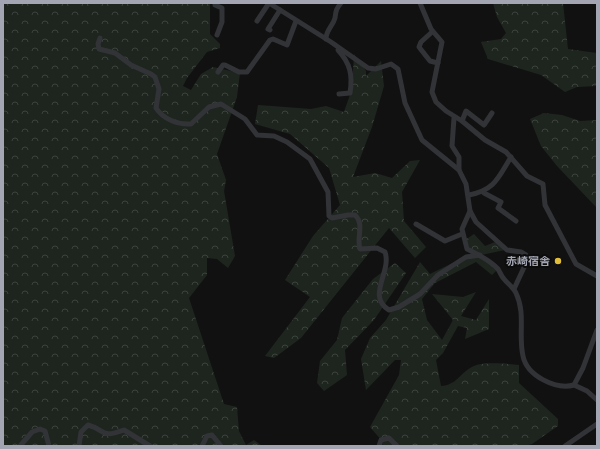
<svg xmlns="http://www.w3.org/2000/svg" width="600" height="449" viewBox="0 0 600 449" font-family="Roboto,'Noto Sans JP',sans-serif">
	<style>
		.forest { fill: url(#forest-crowns) }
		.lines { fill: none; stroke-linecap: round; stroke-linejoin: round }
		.minor { stroke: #323337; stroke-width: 5 }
		.poi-dot { fill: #e1be3a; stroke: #0c0c0d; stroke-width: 1.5 }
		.labels { text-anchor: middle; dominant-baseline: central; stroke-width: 4; stroke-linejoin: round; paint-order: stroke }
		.poi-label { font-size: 11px; font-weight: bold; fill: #a3a6b2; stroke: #0c0c0d; text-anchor: end }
	</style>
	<defs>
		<pattern id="forest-crowns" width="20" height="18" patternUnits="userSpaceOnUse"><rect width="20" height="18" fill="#1e251f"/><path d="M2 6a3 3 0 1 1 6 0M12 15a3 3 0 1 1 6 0" fill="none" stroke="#3c423d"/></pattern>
	</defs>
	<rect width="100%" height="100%" fill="#111112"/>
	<g class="forest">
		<path d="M3,3H210V34L220,44V48L207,52L187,78L183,86L191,90L201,74L213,67L240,73L237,97L217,154L226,180L224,191L235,256L228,268L217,259L207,258V275L189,298L224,404L237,407L239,431L246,445L254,440L262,446H3Z"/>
		<path d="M493,3H563L568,49L597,53V86L577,87L565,92L541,75L488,59L481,42L501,39L506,33L497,17Z"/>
		<path d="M354,54L366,71V76L381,61L384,86L372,127L353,177L375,173L392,178L410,161L420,160L402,192L404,221L426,247L415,258L389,228L301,338L274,358L265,356L310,297L285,280L313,236L340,205L329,168L290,134L255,124L258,105L311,109L326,106L344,112L352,89Z"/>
		<path d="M544,113L562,115L580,121L597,120V208L557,166L541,146L530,119Z"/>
		<path d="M474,234L485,246L495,242L505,250L481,255L498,269L492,275L476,262L435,283L422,299L427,320L442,340L453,320L432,294L463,297L476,292L461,316L476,320L489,299V329L465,339L467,328L458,326L443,353L436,360L441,386C457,385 459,374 472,367C482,361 507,364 519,365V383L558,419V426L532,444L525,446H382L383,442L370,427L399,375L401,360H395L366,390L361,359L370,338L386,320L420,262L430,274L473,253L465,240Z"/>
		<path d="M395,263L406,273L374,320L345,350L347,375L324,391L317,383L320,361L337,340L342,318L373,279Z"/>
	</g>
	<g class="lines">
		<g class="minor">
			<path d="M215,3V5L222,8V22L217,35"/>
			<path d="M269,3L331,42L368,68L376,69L391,64L398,69L405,103L422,140L459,170L466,184L470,211L476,222L507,250L521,252L526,255V263L514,289"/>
			<path d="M420,3L431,29L442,42L432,92L436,102L446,111L462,121L485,140L506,152L527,176L543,184L545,205L576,264L597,276"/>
			<path d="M257,21L269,3"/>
			<path d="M270,30L268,29L280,10"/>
			<path d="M432,32L421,42L419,47L430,61L438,63"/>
			<path d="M100,38L98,44L99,49L115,53L131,65L151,74L155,77L159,89L156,108C163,119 178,125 191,124L209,107L221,104L245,119L257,135L274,136L287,142L310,159L328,192L329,216L332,218L348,215H355C365,224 356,238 360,249L377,248L385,252C392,272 366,296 389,310L399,307L420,294L438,275L466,257L480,255"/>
			<path d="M326,39C326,30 333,26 335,18C336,11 336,9 341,3"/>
			<path d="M338,50C350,63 353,75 350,93L339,94"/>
			<path d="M218,72L223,65H225L239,72H247L270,40L273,39L287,45L296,21"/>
			<path d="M454,118L452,146L459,157V170"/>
			<path d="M462,121L466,111L484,125L492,113"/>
			<path d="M484,193L501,202L498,208L516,221"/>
			<path d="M469,195C495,190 498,178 511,157"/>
			<path d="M470,211L462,229L467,249C477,254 490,260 498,269C500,272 501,276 504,279C508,284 513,287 516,293C526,314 518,335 523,356C527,376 556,390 574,385L587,391L597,400"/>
			<path d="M416,224L445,241L462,234"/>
			<path d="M574,385L583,368L597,330"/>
			<path d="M20,446L32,432L40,429L45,431L49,446"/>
			<path d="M79,446L81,432L88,425C107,430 99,439 124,430L150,446"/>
			<path d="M202,446L207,436L212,435L221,446"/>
			<path d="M379,446L381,440L389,438L397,446"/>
			<path d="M565,446L597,424"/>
		</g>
	</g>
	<circle class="poi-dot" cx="558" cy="261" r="4"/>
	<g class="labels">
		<g class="poi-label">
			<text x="550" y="261">赤崎宿舎</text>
		</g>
	</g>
	<rect width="600" height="449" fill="none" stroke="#a3a6b2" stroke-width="8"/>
</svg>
